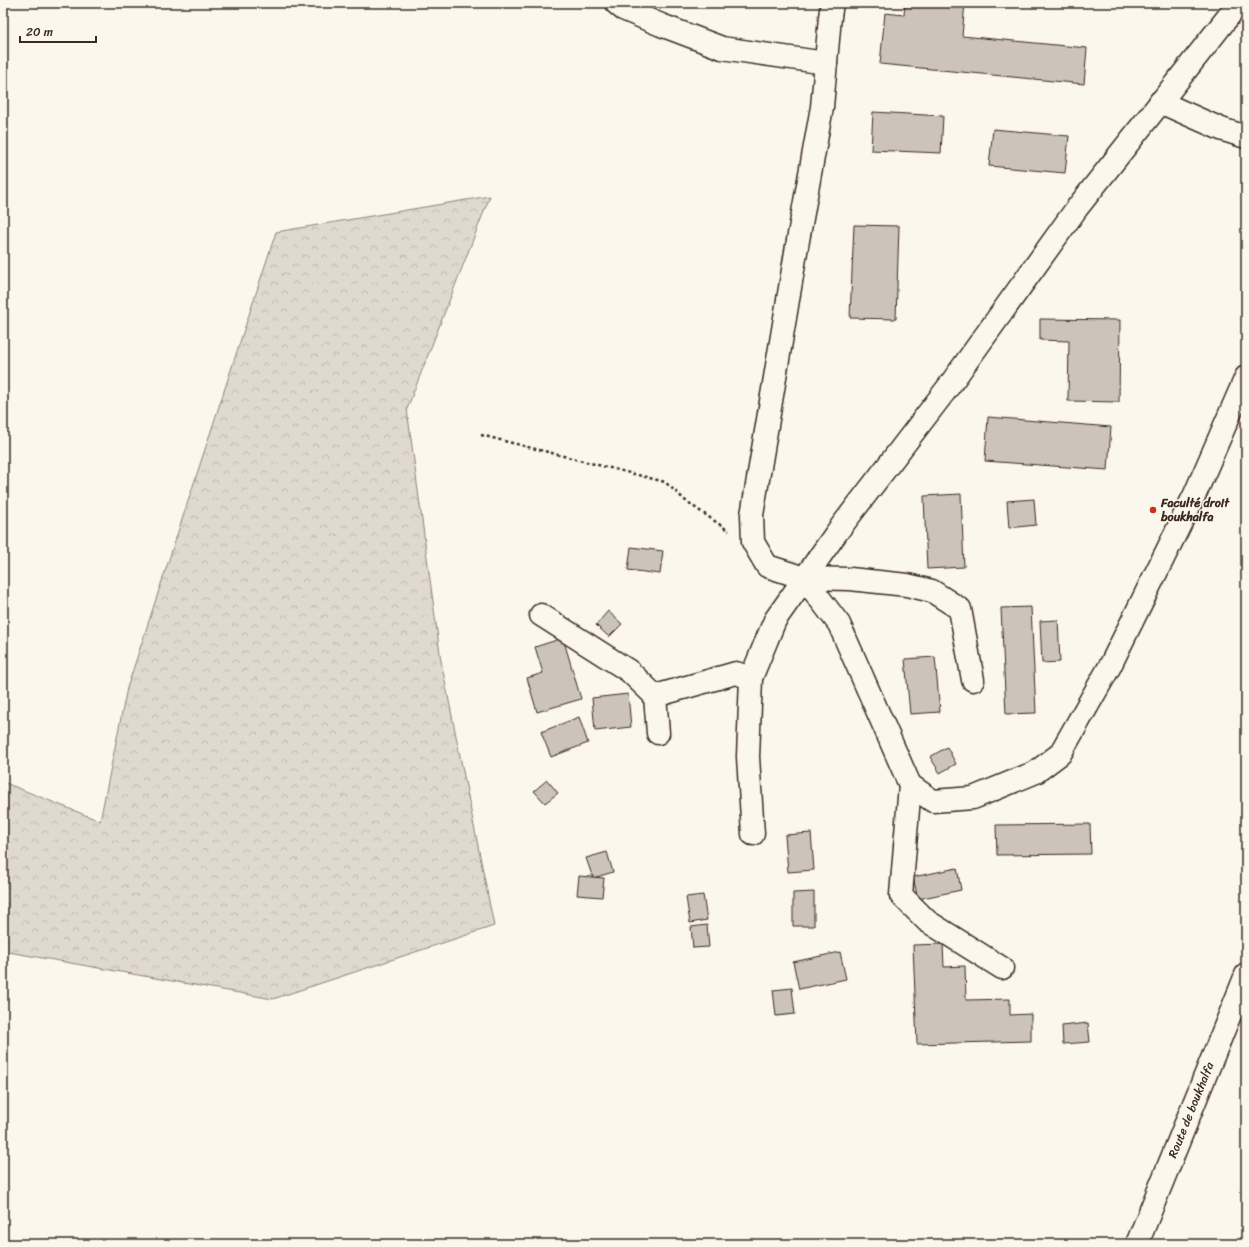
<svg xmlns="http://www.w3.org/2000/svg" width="1249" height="1247" viewBox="0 0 1249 1247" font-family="Sriracha,sans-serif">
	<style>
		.forest { fill: url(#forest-crowns); stroke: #8d8276 }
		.building { fill: #ccc4b9; stroke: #3b2a1e }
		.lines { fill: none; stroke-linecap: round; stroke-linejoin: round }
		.minor-casing { stroke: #3b2a1e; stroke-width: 25 }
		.path { stroke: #3b2a1e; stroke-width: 2.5; stroke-dasharray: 3 3; stroke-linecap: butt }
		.minor { stroke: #fbf7ec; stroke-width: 22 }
		.poi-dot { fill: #c8321e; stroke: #fbf7ec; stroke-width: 1.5 }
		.labels { text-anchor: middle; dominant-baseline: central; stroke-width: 3; stroke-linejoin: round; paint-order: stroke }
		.poi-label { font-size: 12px; font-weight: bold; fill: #3b2a1e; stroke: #fbf7ec; text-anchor: start }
		.street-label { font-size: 12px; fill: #3b2a1e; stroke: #fbf7ec }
	</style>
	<defs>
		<pattern id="forest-crowns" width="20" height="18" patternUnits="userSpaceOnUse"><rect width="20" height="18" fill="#dfd9ce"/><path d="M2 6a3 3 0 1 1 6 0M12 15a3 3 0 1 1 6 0" fill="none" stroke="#c0bab0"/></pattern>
	</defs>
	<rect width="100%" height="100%" fill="#fbf7ec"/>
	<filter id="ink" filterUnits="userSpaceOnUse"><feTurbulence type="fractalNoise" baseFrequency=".025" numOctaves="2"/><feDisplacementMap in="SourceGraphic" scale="8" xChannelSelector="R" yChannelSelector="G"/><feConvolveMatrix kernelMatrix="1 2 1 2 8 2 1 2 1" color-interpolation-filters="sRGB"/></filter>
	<g filter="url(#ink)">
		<path class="forest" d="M490,196L407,409L441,661L494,926L273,999L3,951V782L100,821L127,688L276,232Z"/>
		<g class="building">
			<path d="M905,3H965L962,36L1087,48L1084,84L880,64L885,13L904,15Z"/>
			<path d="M873,112L943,116L941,153L871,150Z"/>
			<path d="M993,129L1069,136L1065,173L989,166Z"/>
			<path d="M854,225L899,226L896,319L850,318Z"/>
			<path d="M1040,319L1120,320L1119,402L1068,401L1069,341L1040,340Z"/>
			<path d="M988,417L1111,427L1108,470L985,461Z"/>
			<path d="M961,494L964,567L927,569L924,496Z"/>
			<path d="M1034,499L1036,525L1009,528L1007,501Z"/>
			<path d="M631,547L663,551L660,574L628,570Z"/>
			<path d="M1031,607L1036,713L1006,714L1001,608Z"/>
			<path d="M608,611L622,624L609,637L596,625Z"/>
			<path d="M1058,620L1060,662L1042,663L1040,621Z"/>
			<path d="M563,638L581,699L537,712L527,678L543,673L535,647Z"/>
			<path d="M935,657L940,712L910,714L905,659Z"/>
			<path d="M628,694L631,727L595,731L592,698Z"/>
			<path d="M579,717L588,743L551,757L541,732Z"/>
			<path d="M947,747L956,764L940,773L930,757Z"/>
			<path d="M547,780L558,793L545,803L534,791Z"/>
			<path d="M1090,824L1091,854L997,855L996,825Z"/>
			<path d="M811,833L814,870L788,872L785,835Z"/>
			<path d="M607,852L613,872L593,878L586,858Z"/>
			<path d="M957,868L961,890L918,899L913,877Z"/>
			<path d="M579,876L604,878L602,897L577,895Z"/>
			<path d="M814,892V926H793V893Z"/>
			<path d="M703,895L707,920L690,923L686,897Z"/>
			<path d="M707,925L709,947L693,948L691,927Z"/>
			<path d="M943,944L944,967L965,966L966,1000L1010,999V1015L1031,1014V1041L917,1044L913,945Z"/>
			<path d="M840,952L846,979L799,989L793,962Z"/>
			<path d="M792,988L795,1014L776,1016L773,990Z"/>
			<path d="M1088,1023L1090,1042L1063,1044L1062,1026Z"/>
		</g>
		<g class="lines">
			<g class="minor-casing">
				<g id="minor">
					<path d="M616,3L623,9L661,25L722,48L826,63"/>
					<path d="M832,3L830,17L822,107L797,246L752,515L753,542L767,566L804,578L839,624L910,785L901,895L927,921L1002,968"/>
					<path d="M1160,102L1221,129L1246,137"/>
					<path d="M804,578L850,579L907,585L932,591L960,609L973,680"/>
					<path d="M541,615L629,671L655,696"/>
					<path d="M658,733L655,696L736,673L751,678"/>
					<path d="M910,785L933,801L973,798L1036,772L1060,754L1110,666L1195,494L1246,377"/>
					<path d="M753,834L748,757L751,678L775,620L837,532L949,386L1077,208L1239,3"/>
					<path d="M1137,1244L1246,975"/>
				</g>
			</g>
			<path class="path" d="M481,435L665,482L687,502L729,531"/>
			<use href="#minor" class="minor"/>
		</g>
	</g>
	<circle class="poi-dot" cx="1153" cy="510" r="4"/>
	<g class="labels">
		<g class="poi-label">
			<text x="1161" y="503">Faculté droit<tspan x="1161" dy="14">boukhalfa</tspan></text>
		</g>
		<g class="street-label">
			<text transform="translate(1191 1110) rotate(-68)">Route de boukhalfa</text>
		</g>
	</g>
	<rect width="1249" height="1247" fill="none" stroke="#fbf7ec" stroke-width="16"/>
	<rect x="8" y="8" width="1233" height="1231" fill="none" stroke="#3b2a1e" stroke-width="1.5" filter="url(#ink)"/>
	<path d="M20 36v6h76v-6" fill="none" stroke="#3b2a1e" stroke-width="2"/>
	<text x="26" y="36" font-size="12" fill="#3b2a1e" stroke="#fbf7ec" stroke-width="3" paint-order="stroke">20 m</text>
</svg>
